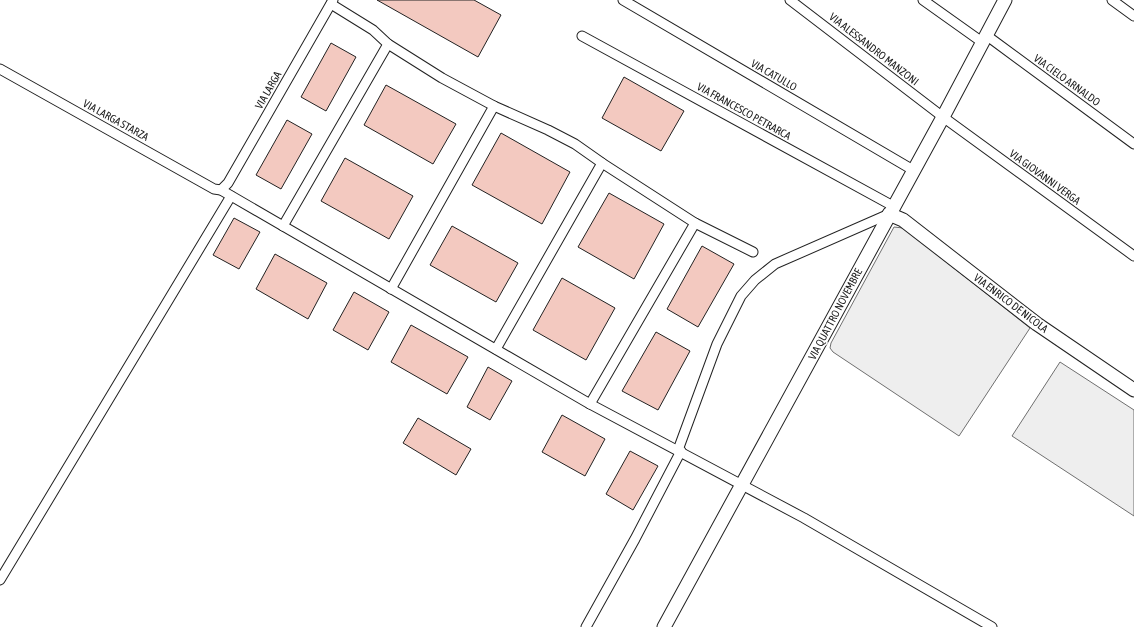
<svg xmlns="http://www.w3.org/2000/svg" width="1134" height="627" viewBox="0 0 1134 627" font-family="'Asap Condensed',sans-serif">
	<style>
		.green { fill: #eee; stroke: #6f6f6f }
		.building { fill: #f3c9c0; stroke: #222 }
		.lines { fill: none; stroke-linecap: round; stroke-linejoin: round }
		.street-casing { stroke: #222; stroke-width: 11 }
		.secondary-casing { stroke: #222; stroke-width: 15 }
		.street { stroke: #fff; stroke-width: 9 }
		.secondary { stroke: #fff; stroke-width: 13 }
		.labels { text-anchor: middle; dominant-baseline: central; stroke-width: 3; stroke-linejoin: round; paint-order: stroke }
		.street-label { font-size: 11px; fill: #222; stroke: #fff }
	</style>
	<rect width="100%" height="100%" fill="#fff"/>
	<g class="green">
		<path d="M894,227L903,228L1030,328L959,436L833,352L830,348L831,343Z"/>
		<path d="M1060,362L1134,410V516L1012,436Z"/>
	</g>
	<g class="building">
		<path d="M377,0H474L501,15L478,57Z"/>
		<path d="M331,43L356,57L326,111L301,97Z"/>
		<path d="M624,77L684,111L661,151L602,118Z"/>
		<path d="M386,85L456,124L433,164L364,125Z"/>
		<path d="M287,120L312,134L281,189L256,175Z"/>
		<path d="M501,133L570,172L542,224L472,185Z"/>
		<path d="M345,158L413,196L389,239L321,201Z"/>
		<path d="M609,193L664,224L634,279L578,247Z"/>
		<path d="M234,218L260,232L239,269L213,255Z"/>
		<path d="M452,226L518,263L496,302L430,265Z"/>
		<path d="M702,246L734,264L698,327L667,309Z"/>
		<path d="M275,254L327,283L308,319L256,289Z"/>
		<path d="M562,278L615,308L586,360L533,330Z"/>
		<path d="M354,292L389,312L368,350L333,330Z"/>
		<path d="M411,325L468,357L447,394L391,362Z"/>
		<path d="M656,332L690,351L658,410L622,391Z"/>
		<path d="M488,367L512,381L490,420L467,407Z"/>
		<path d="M562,415L605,439L585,476L542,452Z"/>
		<path d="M418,418L471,449L456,475L403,443Z"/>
		<path d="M630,451L658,466L633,510L606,494Z"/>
	</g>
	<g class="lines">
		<g class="street-casing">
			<g id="street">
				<path d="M623,0L913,170"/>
				<path d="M790,0L943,117L1134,256"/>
				<path d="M923,0L982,42"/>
				<path d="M1112,0L1134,16"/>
				<path d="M331,4L373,30L388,44L442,78L494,106L548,130L575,144L602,163L695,223L753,252"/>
				<path d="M986,35L1134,144"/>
				<path d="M582,36L893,206"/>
				<path d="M0,69L214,189L221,190L590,404L804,518L992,627"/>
				<path d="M221,190L228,183L333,0"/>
				<path d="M283,226L388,44"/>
				<path d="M391,289L494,106"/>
				<path d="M496,349L602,163"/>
				<path d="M590,404L695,223"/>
				<path d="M678,450L717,344L741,296L755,280L775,264L889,214"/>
				<path d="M0,580L231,196"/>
				<path d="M586,627L635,539L681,451"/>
			</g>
		</g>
		<g class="secondary-casing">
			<g id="secondary">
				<path d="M889,214L903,220L1037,324L1134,390"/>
				<path d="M664,627L943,117L1005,0"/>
			</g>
		</g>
		<use href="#street" class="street"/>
		<use href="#secondary" class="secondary"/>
	</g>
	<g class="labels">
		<g class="street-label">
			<text transform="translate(874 49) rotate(38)">VIA ALESSANDRO MANZONI</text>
			<text transform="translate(774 75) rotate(30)">VIA CATULLO</text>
			<text transform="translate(1067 80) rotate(36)">VIA CIELO ARNALDO</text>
			<text transform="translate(268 90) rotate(-60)">VIA LARGA</text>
			<text transform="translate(744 111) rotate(29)">VIA FRANCESCO PETRARCA</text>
			<text transform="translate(116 120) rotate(29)">VIA LARGA STARZA</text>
			<text transform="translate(1045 177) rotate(36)">VIA GIOVANNI VERGA</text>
			<text transform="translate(1011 303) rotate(37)">VIA ENRICO DE NICOLA</text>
			<text transform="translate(835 314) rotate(-62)">VIA QUATTRO NOVEMBRE</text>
		</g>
	</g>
</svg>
